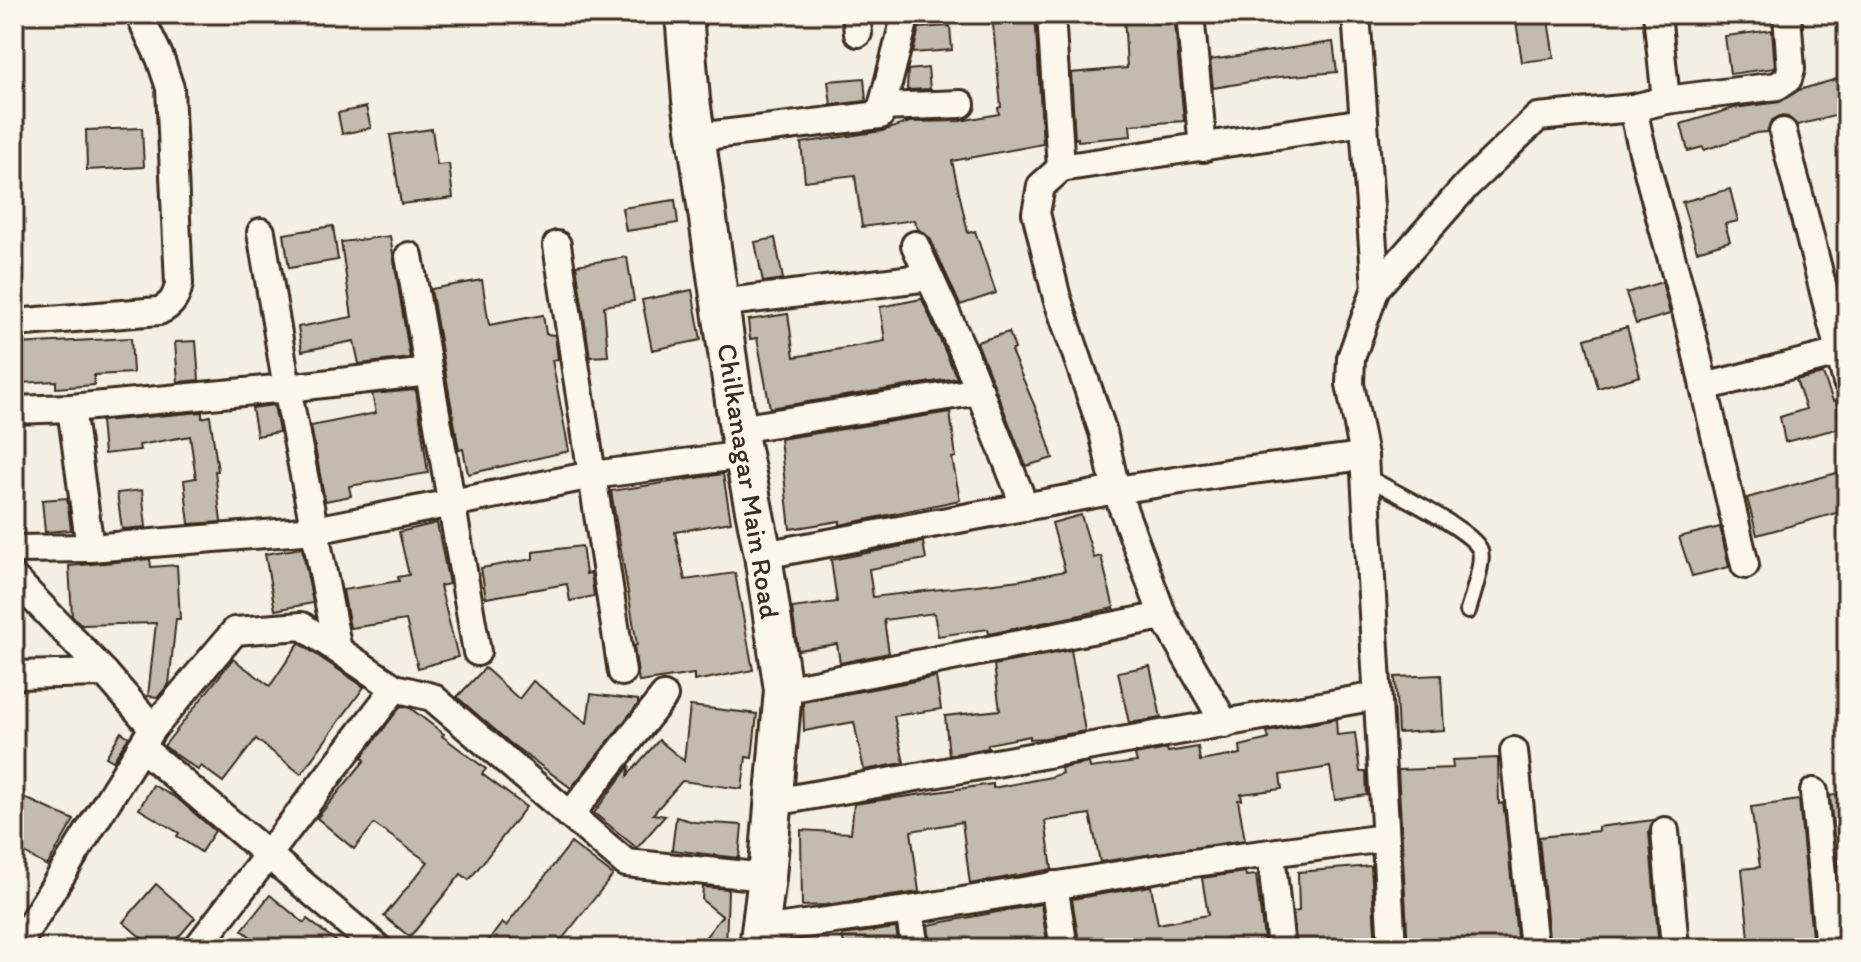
<svg xmlns="http://www.w3.org/2000/svg" width="1861" height="962" viewBox="0 0 1861 962" font-family="Itim,sans-serif">
	<style>
		.building { fill: #c3bbb0; stroke: #3b2a1e; stroke-width: 2 }
		.lines { fill: none; stroke-linecap: round; stroke-linejoin: round }
		.lane-casing { stroke: #3b2a1e; stroke-width: 20 }
		.street-casing { stroke: #3b2a1e; stroke-width: 32 }
		.secondary-casing { stroke: #3b2a1e; stroke-width: 42 }
		.lane { stroke: #fbf7ec; stroke-width: 14 }
		.street { stroke: #fbf7ec; stroke-width: 26 }
		.secondary { stroke: #fbf7ec; stroke-width: 36 }
		.labels { text-anchor: middle; dominant-baseline: central; stroke-width: 6; stroke-linejoin: round; paint-order: stroke }
		.street-label { font-size: 28px; fill: #3b2a1e; stroke: #fbf7ec }
	</style>
	<rect width="100%" height="100%" fill="#f3efe4"/>
	<filter id="ink" filterUnits="userSpaceOnUse"><feTurbulence type="fractalNoise" baseFrequency=".0125" numOctaves="2"/><feDisplacementMap in="SourceGraphic" scale="16" xChannelSelector="R" yChannelSelector="G"/><feConvolveMatrix kernelMatrix="1 2 1 2 8 2 1 2 1" color-interpolation-filters="sRGB"/></filter>
	<g filter="url(#ink)">
		<g class="building">
			<path d="M992,14H1035L1043,144L952,161L968,233L975,231L996,293L960,305L930,238L918,229L914,220L862,227L855,175L805,181L801,143L882,131L910,122L960,121L999,114L998,108L1001,107Z"/>
			<path d="M1124,14H1174L1184,121L1130,125L1131,136L1078,141V138L1075,139L1071,73L1127,68Z"/>
			<path d="M1515,14H1547L1554,58L1522,62Z"/>
			<path d="M950,26L952,50L913,53L919,28Z"/>
			<path d="M1772,30L1775,68L1730,74L1725,36Z"/>
			<path d="M1333,42L1337,72L1279,77L1213,88L1210,60Z"/>
			<path d="M928,68L930,89L907,90L908,70Z"/>
			<path d="M1847,76V113L1797,125L1788,117L1780,116L1771,121L1767,132L1756,133L1704,150L1703,147L1688,151L1681,124L1734,108L1780,102L1799,90Z"/>
			<path d="M864,78L866,101L831,105L828,81Z"/>
			<path d="M366,107L371,128L342,134L338,113Z"/>
			<path d="M142,128L144,167L87,170L86,130Z"/>
			<path d="M432,129L437,165L449,164L453,198L401,204L390,135Z"/>
			<path d="M1730,189L1738,221L1725,224L1730,241L1697,251L1682,202Z"/>
			<path d="M675,200L678,223L626,231L622,208Z"/>
			<path d="M333,226L338,260L289,268L284,234Z"/>
			<path d="M390,236L410,358L359,364L354,341L302,351L298,327L352,317L341,242Z"/>
			<path d="M775,238L783,279L763,282L755,242Z"/>
			<path d="M627,257L634,301L604,306L608,356L590,357L576,265Z"/>
			<path d="M482,280L489,325L543,315L546,334L555,335L558,359L552,360L569,451L468,474L463,449L459,450L431,289Z"/>
			<path d="M1662,282L1670,314L1636,324L1626,293Z"/>
			<path d="M692,290L701,340L652,350L642,300Z"/>
			<path d="M922,299L957,378L770,408L757,338L750,339L748,320L788,314L794,357L885,341L880,307Z"/>
			<path d="M1627,327L1640,376L1598,388L1585,339Z"/>
			<path d="M1009,332L1015,349L1011,351L1042,423L1053,458L1026,466L977,342Z"/>
			<path d="M131,338L133,373L94,375V385L56,388V381L20,383L17,344Z"/>
			<path d="M196,341L199,380L178,382L175,342Z"/>
			<path d="M1823,374L1833,401L1836,400L1840,428L1785,442L1780,417L1806,409L1796,380Z"/>
			<path d="M416,390L428,473L349,486L351,496L325,501L311,426L376,413L372,394Z"/>
			<path d="M274,405L279,432L257,436L252,408Z"/>
			<path d="M202,412V418L210,416L218,471H215L221,522L189,524L184,480L196,478L190,436L139,445L140,450L104,454L101,421Z"/>
			<path d="M950,412L956,457L952,458L960,500L840,525V521L790,529L780,439Z"/>
			<path d="M1847,470V510L1757,535L1747,498Z"/>
			<path d="M723,474L731,522L675,532L685,580L735,573L753,670L694,681V674L639,682L634,646L637,645L611,491Z"/>
			<path d="M142,490L146,527L122,529L117,493Z"/>
			<path d="M67,498L71,530L45,532L42,500Z"/>
			<path d="M1081,515L1094,558L1101,556L1114,608L989,634L988,629L938,636L934,613L884,620L889,653L840,663L837,644L798,650L792,608L837,602L831,560L923,542L926,559L869,569L873,597L1020,580L1065,571L1052,523Z"/>
			<path d="M437,523L449,584L440,586L458,657L418,668L406,620L350,628L343,590L399,581L398,577L409,575L399,532Z"/>
			<path d="M1720,527L1729,567L1692,576L1679,537Z"/>
			<path d="M582,546L586,574L591,573L594,596L570,601L567,584L486,598L481,568L533,559V552Z"/>
			<path d="M302,548L313,603L275,610L265,554Z"/>
			<path d="M150,559L151,567L177,565L180,619H176L169,684L158,697L148,696L156,623L82,625L72,616L69,566Z"/>
			<path d="M299,643L364,687L301,774L256,739L223,782L201,766L198,770L164,746L233,659L270,686Z"/>
			<path d="M1071,650L1085,731L1045,738L1030,739V736L988,744V748L949,755L945,716L1000,710L994,665Z"/>
			<path d="M1150,666L1161,718L1129,723L1118,672Z"/>
			<path d="M485,668L519,699L533,681L587,723L591,694L638,700V704L571,788L510,743L457,697Z"/>
			<path d="M1441,675L1444,730L1398,733L1395,677Z"/>
			<path d="M936,677L941,709L894,716L904,763L864,770L854,722L804,731L803,702Z"/>
			<path d="M401,706L410,708L444,734L442,736L486,769L482,774L526,807L469,880L461,874L410,937L384,916L428,862L374,824L354,849L317,818L365,760L362,757Z"/>
			<path d="M690,706L757,714L752,758L746,757L742,789L682,781L653,814L665,816L637,848L594,813L630,765L628,775L659,740L684,761Z"/>
			<path d="M1336,719L1337,735L1355,733L1360,772H1366L1367,795L1335,800L1330,767L1280,775L1282,789L1241,794L1242,800H1238L1245,840L1100,862L1090,814L1045,821L1052,869L970,884L962,822L911,831L919,892L825,905L802,906L801,830L851,833L854,804L993,784V788L1051,777L1062,773L1061,768L1089,763L1090,768L1137,762L1135,755L1167,749L1168,752L1198,747L1200,761L1241,754L1240,746L1269,739L1267,732Z"/>
			<path d="M121,732L129,737L113,761L106,757Z"/>
			<path d="M1498,758L1499,804L1503,803L1505,817L1518,948H1408L1398,770L1453,768L1452,760Z"/>
			<path d="M153,785L178,799L215,831L201,852L177,836L179,833L139,809Z"/>
			<path d="M1847,792V948H1845L1830,796Z"/>
			<path d="M14,793L74,820L47,866L14,847Z"/>
			<path d="M1799,800L1813,948H1750L1742,869L1760,867L1751,807Z"/>
			<path d="M676,817L694,822L742,825L739,858L672,850Z"/>
			<path d="M1654,820L1649,832L1659,948H1550L1539,837L1598,831V827Z"/>
			<path d="M571,843L613,875L555,948H483L502,923L506,926Z"/>
			<path d="M1371,866L1376,948H1297L1293,912L1299,911L1298,872Z"/>
			<path d="M1245,872L1246,876L1256,875L1265,948H1142L1141,939L1080,948L1072,899L1151,886L1158,924L1208,915L1202,878Z"/>
			<path d="M156,884L195,918L169,948H153L123,922Z"/>
			<path d="M703,887L728,889L726,948H697L722,916L702,900Z"/>
			<path d="M270,895L304,923L307,919L345,948H265L242,930Z"/>
			<path d="M1041,904L1048,948H931L928,925Z"/>
			<path d="M896,928L899,948H845L842,935Z"/>
		</g>
		<g class="lines">
			<g class="lane-casing">
				<path id="lane" d="M1365,476C1387,489 1472,529 1480,550C1484,563 1472,597 1468,611"/>
			</g>
			<g class="street-casing">
				<g id="street">
					<path d="M856,14L858,33"/>
					<path d="M1051,14L1061,168"/>
					<path d="M1190,14L1203,148"/>
					<path d="M1356,14L1376,288"/>
					<path d="M1666,100L1777,86L1788,79L1791,69L1787,14"/>
					<path d="M882,107L961,104"/>
					<path d="M1633,108C1652,202 1685,292 1704,387L1847,351"/>
					<path d="M1783,132L1847,382"/>
					<path d="M697,137L880,115L906,14"/>
					<path d="M261,232L287,388L429,372"/>
					<path d="M557,245L622,672"/>
					<path d="M915,245L965,355L1025,507"/>
					<path d="M409,256L477,652"/>
					<path d="M720,303L929,277"/>
					<path d="M14,323L159,311C172,305 176,298 179,284L170,88L160,58L139,14"/>
					<path d="M1704,387L1745,565"/>
					<path d="M71,408L90,548"/>
					<path d="M14,410L71,408L287,388L338,650"/>
					<path d="M738,429L980,391"/>
					<path d="M14,549L90,548L315,530L593,475L744,455"/>
					<path d="M763,555L1116,490L1227,473L1364,456"/>
					<path d="M14,578L105,673L153,728"/>
					<path d="M14,675L105,673"/>
					<path d="M783,690L1163,616"/>
					<path d="M1225,724L1163,616L1116,490L1103,432L1057,298L1036,213L1041,186L1061,168L1364,122"/>
					<path d="M141,747L378,948"/>
					<path d="M1514,751L1534,948"/>
					<path d="M1814,792L1829,948"/>
					<path d="M774,802L1377,696"/>
					<path d="M570,815L664,696"/>
					<path d="M1665,831L1675,948"/>
					<path d="M1271,853L1281,948"/>
					<path d="M1054,885L1064,948"/>
					<path d="M909,910L915,948"/>
					<path d="M760,930L909,910L1178,865L1385,838"/>
					<path d="M16,948L153,728L235,631L302,626L395,688L432,697L626,863L767,877"/>
					<path d="M197,948L395,688"/>
					<path d="M1392,948L1364,456L1350,384L1351,358L1376,288L1467,185L1538,117L1633,108L1666,100L1657,14"/>
				</g>
			</g>
			<g class="secondary-casing">
				<path id="secondary" d="M684,14L691,100L738,429L763,555L783,690L767,877L758,948"/>
			</g>
			<use href="#lane" class="lane"/>
			<use href="#street" class="street"/>
			<use href="#secondary" class="secondary"/>
		</g>
	</g>
	<g class="labels">
		<g class="street-label">
			<text transform="translate(749 481) rotate(81)">Chilkanagar Main Road</text>
		</g>
	</g>
	<rect width="1861" height="962" fill="none" stroke="#fbf7ec" stroke-width="48"/>
	<rect x="24" y="24" width="1813" height="914" fill="none" stroke="#3b2a1e" stroke-width="3" filter="url(#ink)"/>
</svg>
